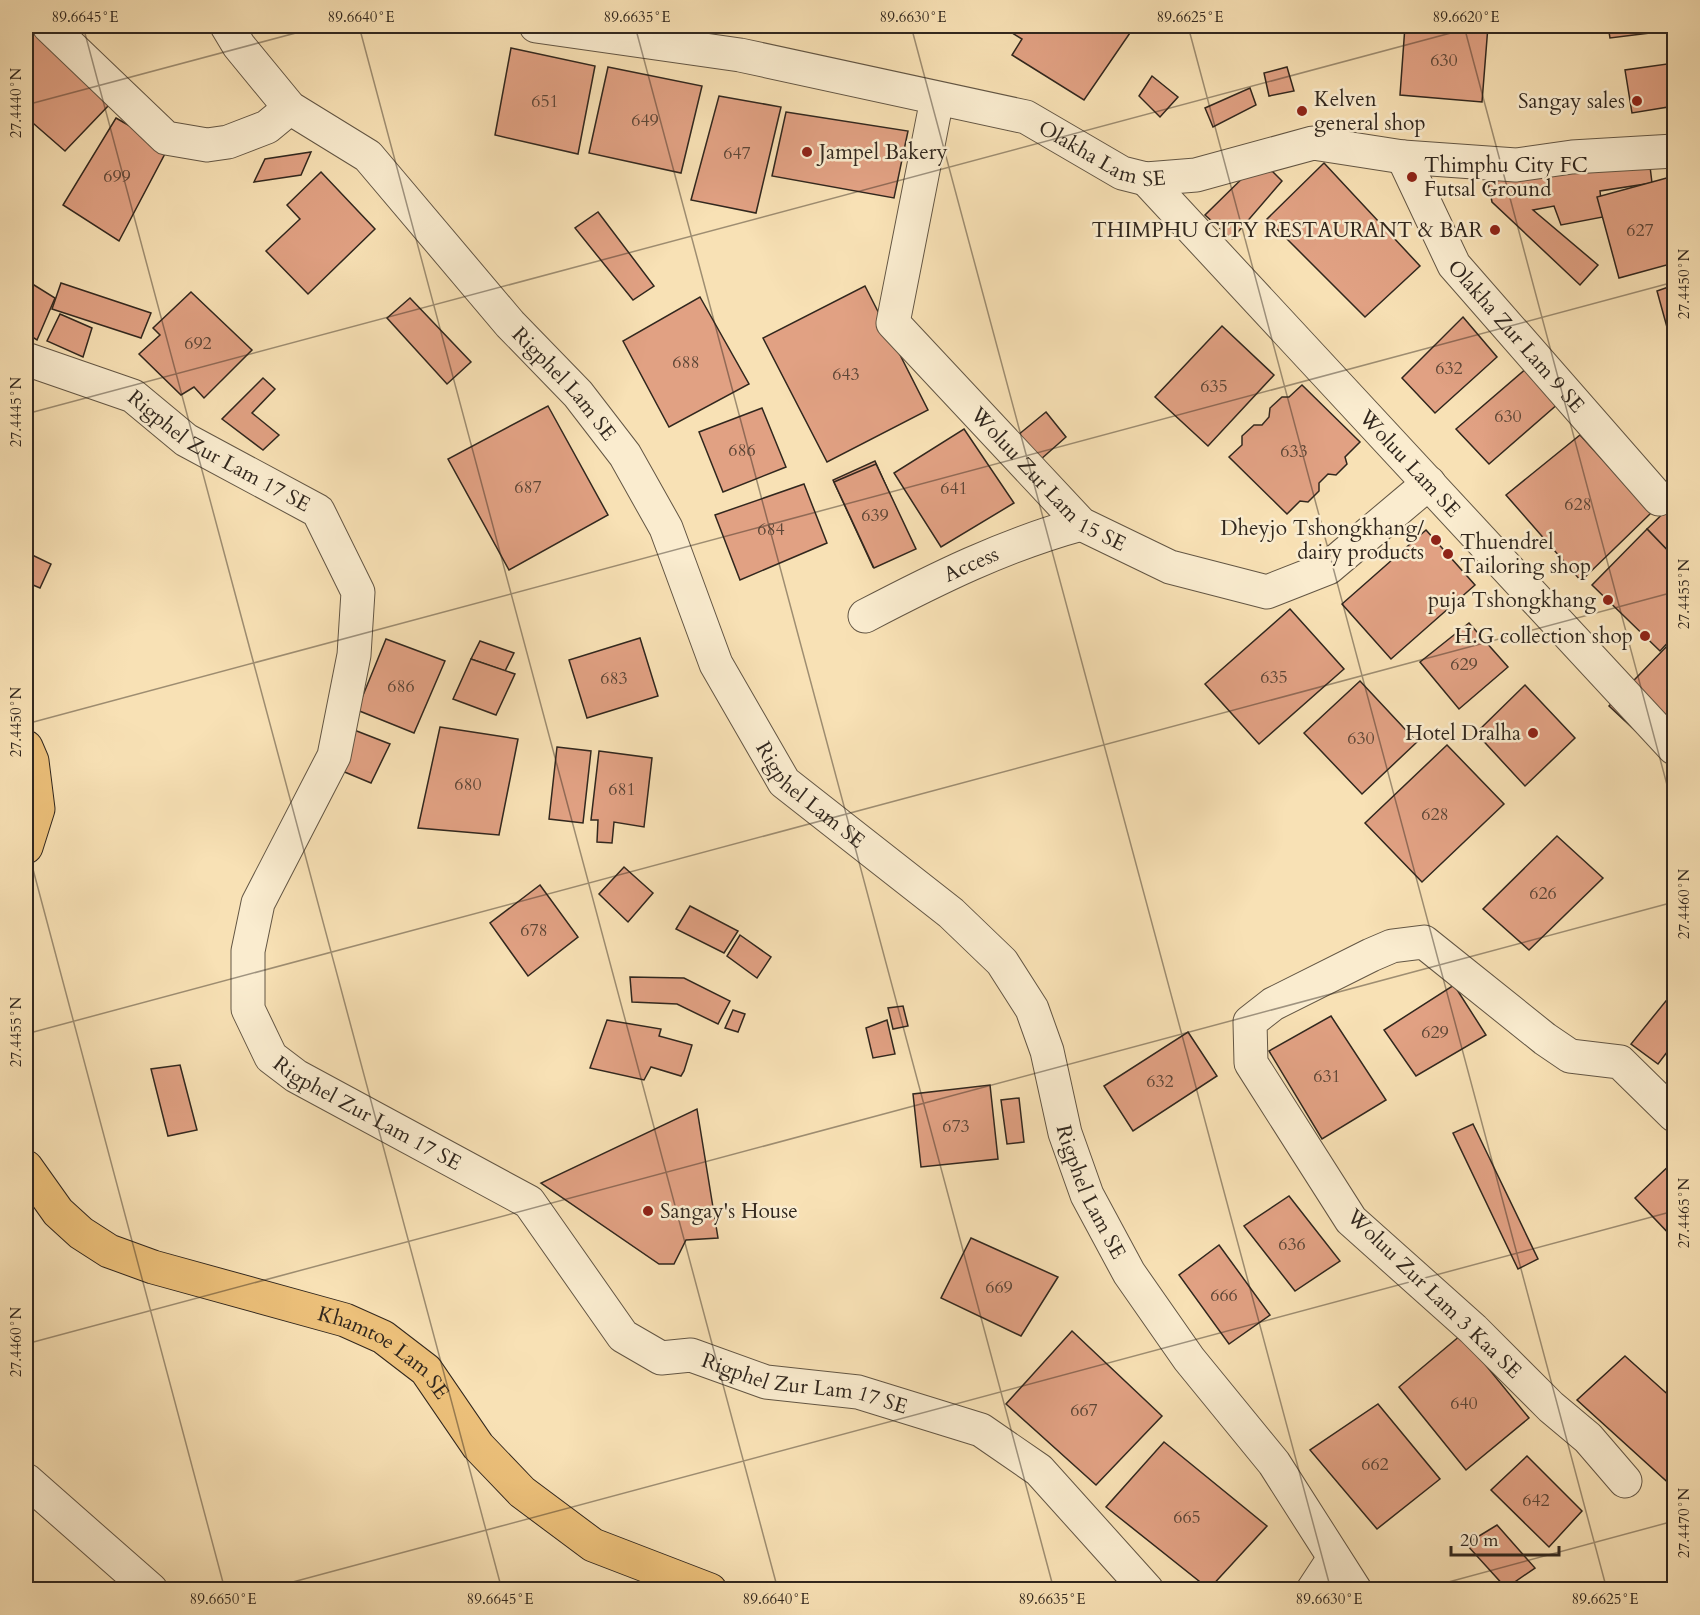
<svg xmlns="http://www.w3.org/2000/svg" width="1700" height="1615" viewBox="0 0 1700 1615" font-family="Cardo,serif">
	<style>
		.building { fill: #e1a183; stroke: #31271e; stroke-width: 1.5 }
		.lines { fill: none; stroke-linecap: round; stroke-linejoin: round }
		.minor-casing { stroke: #635644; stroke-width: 35 }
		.major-casing { stroke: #31271e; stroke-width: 35 }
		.minor { stroke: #faeccf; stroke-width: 33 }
		.major { stroke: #ecc07a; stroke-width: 33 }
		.ticks { fill: none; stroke: #31271e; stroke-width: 1.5; stroke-opacity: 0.45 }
		.poi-dot { fill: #8f2418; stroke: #faeccf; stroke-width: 2 }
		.labels { text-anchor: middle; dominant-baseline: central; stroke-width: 5; stroke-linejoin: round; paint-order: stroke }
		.number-label { font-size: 18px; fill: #5d4637 }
		.poi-label { font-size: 21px; fill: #31271e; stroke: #faeccf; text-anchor: end }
		.street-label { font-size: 21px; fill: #31271e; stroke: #faeccf }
		.neatline { fill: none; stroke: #31271e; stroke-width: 2 }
		.ticks-label { font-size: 15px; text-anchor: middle; fill: #31271e }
	</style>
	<rect width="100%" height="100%" fill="#f8e1b5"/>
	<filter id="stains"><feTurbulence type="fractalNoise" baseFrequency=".00333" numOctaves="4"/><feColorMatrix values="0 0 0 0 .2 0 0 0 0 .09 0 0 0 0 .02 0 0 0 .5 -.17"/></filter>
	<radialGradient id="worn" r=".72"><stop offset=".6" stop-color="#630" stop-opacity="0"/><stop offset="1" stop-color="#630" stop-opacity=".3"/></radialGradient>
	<g class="building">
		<path d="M26,26L109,105L65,151L26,117Z"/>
		<path d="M1001,26H1125L1132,30L1084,100L1012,55L1022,39Z"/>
		<path d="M1405,26H1488L1482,102L1400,95Z"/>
		<path d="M1608,26H1674V30L1610,38Z"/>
		<path d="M511,48L595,66L578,154L495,135Z"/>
		<path d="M1674,63V106L1632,113L1625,70Z"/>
		<path d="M608,67L702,86L681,173L589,153Z"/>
		<path d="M1287,67L1294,91L1269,96L1264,73Z"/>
		<path d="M1152,76L1178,97L1160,117L1139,96Z"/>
		<path d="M1250,88L1256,105L1213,127L1205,108Z"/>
		<path d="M719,96L781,107L756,213L691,200Z"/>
		<path d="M786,112L908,131L894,198L772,176Z"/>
		<path d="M116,118L168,148L119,241L63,205Z"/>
		<path d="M311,152L301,175L254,182L265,159Z"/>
		<path d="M1649,158L1652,183L1600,191L1603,217L1561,225L1554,206L1533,210L1598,265L1580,285L1492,202L1488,182Z"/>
		<path d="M1261,160L1282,181L1232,239L1205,215Z"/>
		<path d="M1324,163L1420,266L1365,317L1267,219Z"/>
		<path d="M321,172L375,229L308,294L266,251L300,219L287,205Z"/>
		<path d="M1674,176V263L1619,278L1597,197Z"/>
		<path d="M598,212L654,286L633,300L575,228Z"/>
		<path d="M26,280L55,298L37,340L26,333Z"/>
		<path d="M61,283L151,313L141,338L52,309Z"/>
		<path d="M1674,285V349H1673L1657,291Z"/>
		<path d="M865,286L928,410L827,462L763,338Z"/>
		<path d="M191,292L252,350L204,398L194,387L181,395L139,354L160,335L153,328Z"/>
		<path d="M700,297L749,384L669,427L623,341Z"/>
		<path d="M410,298L471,362L447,384L387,318Z"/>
		<path d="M60,314L92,328L83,357L47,341Z"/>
		<path d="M1463,317L1497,357L1435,413L1402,378Z"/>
		<path d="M1222,326L1274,375L1208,446L1155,397Z"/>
		<path d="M1527,368L1559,403L1489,464L1456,429Z"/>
		<path d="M263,378L275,389L252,413L279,435L263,450L222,419Z"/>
		<path d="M1302,385L1360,442L1345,457L1347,464L1336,475L1328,474L1319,483V491L1308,502L1300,501L1287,514L1229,457L1242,445V436L1254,425H1262L1269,417L1270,408L1282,397H1289Z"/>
		<path d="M548,406L608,515L509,570L448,459Z"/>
		<path d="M762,408L786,467L723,492L699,432Z"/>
		<path d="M1046,412L1066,437L1040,460L1018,435Z"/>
		<path d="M964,429L1014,503L941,547L894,473Z"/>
		<path d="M1580,435L1651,513L1581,581L1506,495Z"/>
		<path d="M875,461L914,548L873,567L833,480Z"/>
		<path d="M876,464L916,549L874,568L834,482Z"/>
		<path d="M804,484L827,543L740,580L715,515Z"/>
		<path d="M1674,503V557L1647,529Z"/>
		<path d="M1647,529L1674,557V636L1660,651L1592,585Z"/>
		<path d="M1426,530L1475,585L1391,659L1342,604Z"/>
		<path d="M26,552L51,564L40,588L26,582Z"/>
		<path d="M1290,609L1344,669L1259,744L1205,684Z"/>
		<path d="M1469,623L1508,667L1459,709L1420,662Z"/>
		<path d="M640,638L658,696L587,718L569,660Z"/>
		<path d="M386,639L445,661L414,733L357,710Z"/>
		<path d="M480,641L514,653L505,671L471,659Z"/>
		<path d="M1668,645L1674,651V762L1672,765L1609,706Z"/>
		<path d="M471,659L515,674L496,715L453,699Z"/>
		<path d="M1360,681L1417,742L1362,794L1304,733Z"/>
		<path d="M1525,685L1575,738L1525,786L1476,733Z"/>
		<path d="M440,727L518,739L499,835L418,828Z"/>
		<path d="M349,728L390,744L371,783L335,768Z"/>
		<path d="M1447,745L1504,804L1422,882L1365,823Z"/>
		<path d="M557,747L591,751L583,823L549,819Z"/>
		<path d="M599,751L652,758L644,827L614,822L612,843L597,842L598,820H591Z"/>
		<path d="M1557,836L1603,878L1529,950L1483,909Z"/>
		<path d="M624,867L653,893L628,922L599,894Z"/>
		<path d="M540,885L578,937L528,976L490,923Z"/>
		<path d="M690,906L738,931L724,953L676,929Z"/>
		<path d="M740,935L771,957L757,978L727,956Z"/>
		<path d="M630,977L684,978L730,1001L718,1024L677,1004L632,1002Z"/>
		<path d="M1454,985L1486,1035L1416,1076L1384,1030Z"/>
		<path d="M1674,991V1043L1658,1064L1631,1044Z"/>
		<path d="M903,1006L908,1026L893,1029L888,1008Z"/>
		<path d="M733,1010L745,1014L738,1032L725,1028Z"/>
		<path d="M1331,1016L1386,1100L1322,1139L1269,1051Z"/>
		<path d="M607,1020L661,1029L659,1036L692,1045L684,1071L681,1076L651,1067L644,1080L590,1068Z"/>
		<path d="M887,1020L895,1054L873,1058L866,1028Z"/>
		<path d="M1188,1032L1217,1076L1133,1131L1104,1086Z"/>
		<path d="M180,1065L197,1130L168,1136L151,1069Z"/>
		<path d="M990,1085L998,1159L921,1167L913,1094Z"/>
		<path d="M1019,1098L1024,1142L1007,1144L1001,1100Z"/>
		<path d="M697,1109L718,1238L686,1240L674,1264H659L541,1183Z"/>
		<path d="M1473,1124L1538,1259L1518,1269L1453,1133Z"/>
		<path d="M1674,1161V1239L1635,1198Z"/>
		<path d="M1289,1196L1340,1261L1295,1291L1244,1226Z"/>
		<path d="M971,1238L1058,1277L1021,1336L941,1298Z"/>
		<path d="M1219,1245L1270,1315L1229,1344L1179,1275Z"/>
		<path d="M1072,1331L1162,1416L1096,1485L1006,1404Z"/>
		<path d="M1461,1335L1529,1418L1466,1470L1399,1387Z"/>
		<path d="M1625,1356L1674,1400V1488L1577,1400Z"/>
		<path d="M1378,1404L1440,1479L1377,1529L1310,1450Z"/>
		<path d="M1164,1442L1267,1526L1209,1589L1106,1507Z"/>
		<path d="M1527,1456L1582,1511L1549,1547L1491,1490Z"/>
		<path d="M1497,1525L1535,1568L1506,1588L1466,1544Z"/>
	</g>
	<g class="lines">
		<g class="minor-casing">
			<g id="minor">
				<path d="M49,26L166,138L207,145L228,142L267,127L290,108"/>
				<path id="s1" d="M227,26L239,46L290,108L368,156L510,324L578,394L625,455L666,528L716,664L784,782L951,913L1002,962L1032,1009L1047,1051L1065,1133L1087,1195L1129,1273L1189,1359L1274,1463L1355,1590"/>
				<path id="s2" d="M536,26L740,55L1026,117L1122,173L1146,179L1196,175L1313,143L1403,157L1516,165L1572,157L1674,151"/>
				<path id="s3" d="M937,99L893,323L1081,524L1170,567L1267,592L1328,568L1429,483"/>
				<path id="s4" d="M1403,157L1454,265L1659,499"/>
				<path id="s5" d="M1146,179L1674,748"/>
				<path id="s6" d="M26,359L133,396L186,440L318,511L358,592L354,655L334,756L258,903L248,951V1009L271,1057L296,1076L529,1202L623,1336L661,1358L691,1355L766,1382L858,1392L981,1430L1039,1470L1147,1590"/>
				<path id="s7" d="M865,616C936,579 1004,545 1081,524"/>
				<path d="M26,1480L151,1590"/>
				<path d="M1625,1481L1588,1438L1551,1407L1473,1329L1351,1220L1251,1063L1250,1022L1273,1004L1371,955L1392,946L1424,942L1545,1039L1570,1056L1620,1062L1674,1115"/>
				<path d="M1313,1590L1334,1558"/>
			</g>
		</g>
		<g class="major-casing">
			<g id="major">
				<path d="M26,747L32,761L38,809L26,847"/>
				<path id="s8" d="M26,1167L58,1212L81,1233L109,1251L153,1267L345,1320L383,1337L426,1370L478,1446L522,1492L593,1545L710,1590"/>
			</g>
		</g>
		<use href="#minor" class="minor"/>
		<use href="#major" class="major"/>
	</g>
	<path class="ticks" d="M83,26L502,1590M359,26L778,1590M635,26L1054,1590M911,26L1331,1590M1188,26L1607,1590M1464,26L1674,811M26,105L322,26M26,414L1477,26M26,724L1674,282M26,843L225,1590M26,1034L1674,592M26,1344L1674,902M263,1590L1674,1211M1419,1590L1674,1521"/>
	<g class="poi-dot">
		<circle cx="1637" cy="101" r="6"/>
		<circle cx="1302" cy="111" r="6"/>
		<circle cx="807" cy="152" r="6"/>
		<circle cx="1412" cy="177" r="6"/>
		<circle cx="1495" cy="230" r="6"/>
		<circle cx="1436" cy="540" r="6"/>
		<circle cx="1448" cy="554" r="6"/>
		<circle cx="1608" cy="600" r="6"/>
		<circle cx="1645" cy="636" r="6"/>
		<circle cx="1533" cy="733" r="6"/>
		<circle cx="648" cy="1211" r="6"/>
	</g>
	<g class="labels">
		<g class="number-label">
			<text x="1444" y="60">630</text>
			<text x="545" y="101">651</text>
			<text x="645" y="120">649</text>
			<text x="737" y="153">647</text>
			<text x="117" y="176">699</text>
			<text x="1640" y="230">627</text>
			<text x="198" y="343">692</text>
			<text x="686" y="362">688</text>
			<text x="1449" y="368">632</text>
			<text x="846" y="374">643</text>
			<text x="1214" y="386">635</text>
			<text x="1508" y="416">630</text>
			<text x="742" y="450">686</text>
			<text x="1294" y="451">633</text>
			<text x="528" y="487">687</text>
			<text x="954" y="488">641</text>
			<text x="1578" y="504">628</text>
			<text x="875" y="515">639</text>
			<text x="771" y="529">684</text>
			<text x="1464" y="664">629</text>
			<text x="1274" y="677">635</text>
			<text x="614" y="678">683</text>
			<text x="401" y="686">686</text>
			<text x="1361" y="738">630</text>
			<text x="468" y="784">680</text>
			<text x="622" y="789">681</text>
			<text x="1435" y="814">628</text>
			<text x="1543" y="893">626</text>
			<text x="534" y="930">678</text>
			<text x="1435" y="1032">629</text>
			<text x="1327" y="1076">631</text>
			<text x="1160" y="1081">632</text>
			<text x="956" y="1126">673</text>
			<text x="1292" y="1244">636</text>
			<text x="999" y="1287">669</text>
			<text x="1224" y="1295">666</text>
			<text x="1464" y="1403">640</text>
			<text x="1084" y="1410">667</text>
			<text x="1375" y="1464">662</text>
			<text x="1536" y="1500">642</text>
			<text x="1187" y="1517">665</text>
		</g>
		<g class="poi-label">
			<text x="1314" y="99" text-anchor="start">Kelven<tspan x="1314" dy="24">general shop</tspan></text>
			<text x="1625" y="101">Sangay sales</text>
			<text x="819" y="152" text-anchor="start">Jampel Bakery</text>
			<text x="1424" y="165" text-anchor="start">Thimphu City FC<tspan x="1424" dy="24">Futsal Ground</tspan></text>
			<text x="1483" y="230">THIMPHU CITY RESTAURANT &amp; BAR</text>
			<text x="1424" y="528">Dheyjo Tshongkhang/<tspan x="1424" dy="24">dairy products</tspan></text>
			<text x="1460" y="542" text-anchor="start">Thuendrel<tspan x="1460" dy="24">Tailoring shop</tspan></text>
			<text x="1596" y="600">puja Tshongkhang</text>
			<text x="1633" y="636">H.G collection shop</text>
			<text x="1521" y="733">Hotel Dralha</text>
			<text x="660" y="1211" text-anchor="start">Sangay's House</text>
		</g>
		<g class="street-label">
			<text stroke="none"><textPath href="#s2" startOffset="585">Olakha Lam SE</textPath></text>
			<text stroke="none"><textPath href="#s4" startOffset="214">Olakha Zur Lam 9 SE</textPath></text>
			<text stroke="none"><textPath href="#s1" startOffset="496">Rigphel Lam SE</textPath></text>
			<text stroke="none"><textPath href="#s6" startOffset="216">Rigphel Zur Lam 17 SE</textPath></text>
			<text stroke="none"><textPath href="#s5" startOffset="388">Woluu Lam SE</textPath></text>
			<text stroke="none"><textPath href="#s3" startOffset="450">Woluu Zur Lam 15 SE</textPath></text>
			<text stroke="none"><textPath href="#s7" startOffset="118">Access</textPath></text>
			<text stroke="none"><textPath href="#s1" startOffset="982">Rigphel Lam SE</textPath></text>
			<text stroke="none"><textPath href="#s6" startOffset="1026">Rigphel Zur Lam 17 SE</textPath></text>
			<text stroke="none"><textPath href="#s1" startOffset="1486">Rigphel Lam SE</textPath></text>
			<text transform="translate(1434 1294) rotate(44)">Woluu Zur Lam 3 Kaa SE</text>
			<text stroke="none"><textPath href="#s8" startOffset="416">Khamtoe Lam SE</textPath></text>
			<text stroke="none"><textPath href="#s6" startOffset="1566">Rigphel Zur Lam 17 SE</textPath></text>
		</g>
	</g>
	<rect width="1700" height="1615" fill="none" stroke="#f8e1b5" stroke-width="66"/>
	<path d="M1451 1546v9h108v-9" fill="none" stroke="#31271e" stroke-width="3"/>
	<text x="1460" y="1546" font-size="18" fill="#31271e" stroke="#faeccf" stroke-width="4.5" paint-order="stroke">20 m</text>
	<rect x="33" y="33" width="1634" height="1549" class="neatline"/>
	<g class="ticks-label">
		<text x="85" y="22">89.6645°E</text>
		<text x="361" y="22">89.6640°E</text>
		<text x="637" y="22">89.6635°E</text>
		<text x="913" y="22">89.6630°E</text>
		<text x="1190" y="22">89.6625°E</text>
		<text x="1466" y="22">89.6620°E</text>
		<text transform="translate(16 103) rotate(-90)" y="5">27.4440°N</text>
		<text transform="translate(1684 284) rotate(-90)" y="5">27.4450°N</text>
		<text transform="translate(16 412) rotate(-90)" y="5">27.4445°N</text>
		<text transform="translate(1684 594) rotate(-90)" y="5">27.4455°N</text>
		<text transform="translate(16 722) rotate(-90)" y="5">27.4450°N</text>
		<text transform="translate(1684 904) rotate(-90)" y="5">27.4460°N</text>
		<text transform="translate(16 1032) rotate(-90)" y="5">27.4455°N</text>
		<text transform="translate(1684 1213) rotate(-90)" y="5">27.4465°N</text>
		<text transform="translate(16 1342) rotate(-90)" y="5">27.4460°N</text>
		<text transform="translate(1684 1523) rotate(-90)" y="5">27.4470°N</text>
		<text x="223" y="1604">89.6650°E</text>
		<text x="500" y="1604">89.6645°E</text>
		<text x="776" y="1604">89.6640°E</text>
		<text x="1052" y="1604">89.6635°E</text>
		<text x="1329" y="1604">89.6630°E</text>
		<text x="1605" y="1604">89.6625°E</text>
	</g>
	<rect width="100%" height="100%" filter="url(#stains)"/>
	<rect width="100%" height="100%" fill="url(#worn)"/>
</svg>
